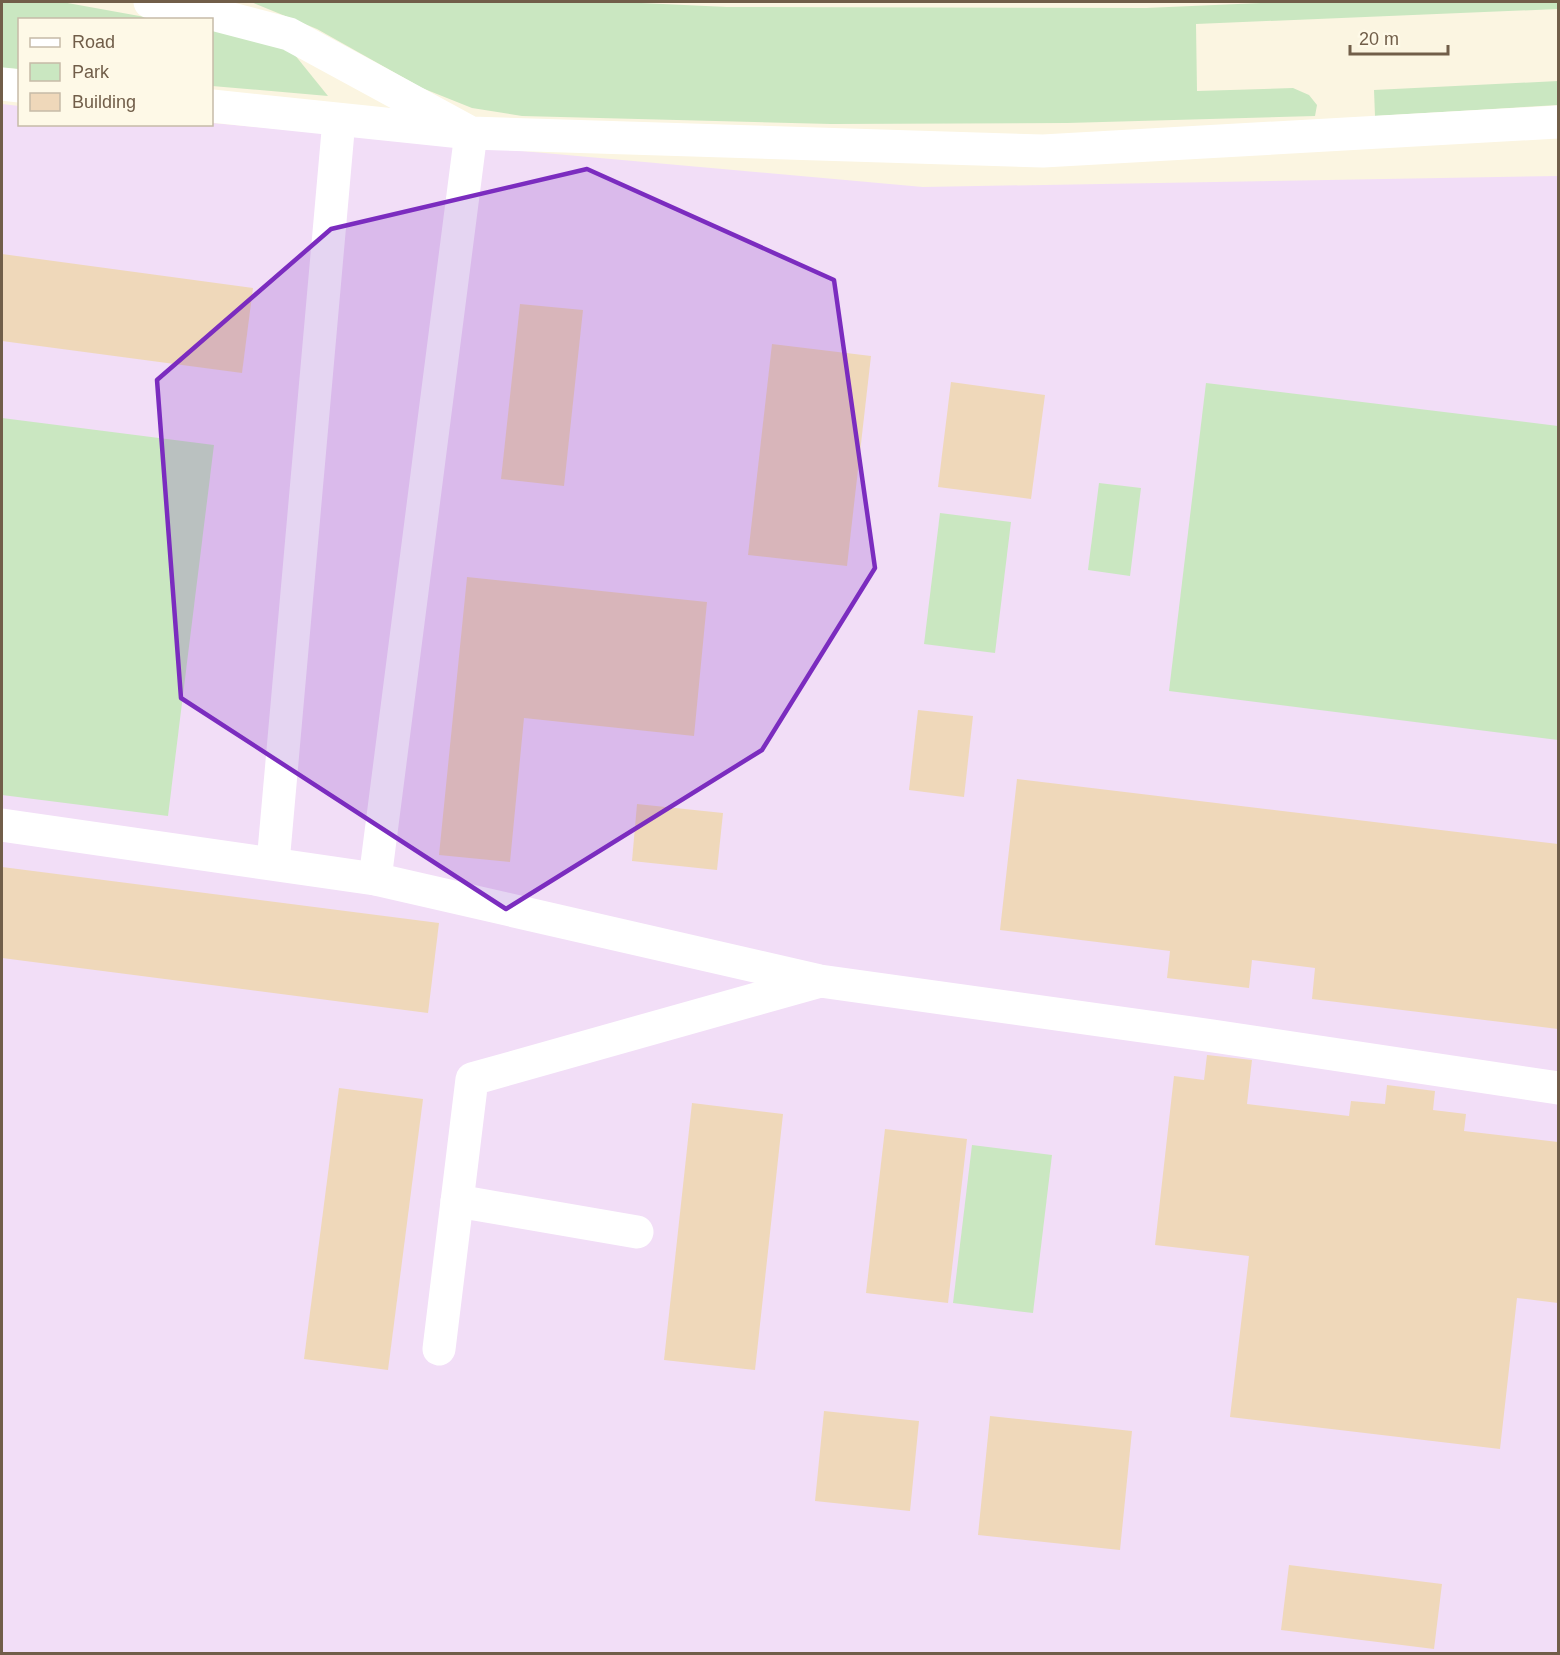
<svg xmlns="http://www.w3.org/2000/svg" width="1560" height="1655" viewBox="0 0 1560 1655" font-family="Arial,sans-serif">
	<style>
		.education { fill: #f2def7 }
		.green { fill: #cae7c1 }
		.building { fill: #efd8ba }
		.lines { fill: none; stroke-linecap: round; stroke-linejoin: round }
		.minor { stroke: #fff; stroke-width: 33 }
		.marked { fill: #7b2cbf; fill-opacity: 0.2; stroke: #7b2cbf; stroke-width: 4.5; stroke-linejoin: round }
	</style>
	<rect width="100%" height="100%" fill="#fbf5e1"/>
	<path class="education" d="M2,104L19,106L20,124H212V123L923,187L1558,176V1653H2Z"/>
	<g class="green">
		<path d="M2,2H62L156,19L20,20L19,69L2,68Z"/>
		<path d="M251,2H620L727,7L1146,8L1281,2H1558V9L1196,24L1197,91L1293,88L1309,95L1317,105L1315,116L1067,123L831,124L522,116L472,108L422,88L317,29Z"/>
		<path d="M212,30L286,44L328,96L212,86Z"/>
		<path d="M1558,81V105L1375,116L1374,90Z"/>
		<path d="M1206,383L1558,426V740L1169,691Z"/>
		<path d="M2,418L214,445L168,816L2,795Z"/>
		<path d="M1099,483L1141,488L1130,576L1088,570Z"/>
		<path d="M940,513L1011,522L995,653L924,644Z"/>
		<path d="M972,1145L1052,1155L1033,1313L953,1303Z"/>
	</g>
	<g class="building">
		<path d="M2,254L253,288L242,373L2,341Z"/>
		<path d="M520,304L583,310L564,486L501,479Z"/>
		<path d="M772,344L871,356L847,566L748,555Z"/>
		<path d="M951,382L1045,395L1031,499L938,487Z"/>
		<path d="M467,577L707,602L694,736L524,718L510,862L439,855Z"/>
		<path d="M918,710L973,716L964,797L909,790Z"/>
		<path d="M1017,779L1558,844V1029L1312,999L1315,968L1252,960L1249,988L1167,978L1170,951L1000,930Z"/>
		<path d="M637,804L723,813L717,870L632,861Z"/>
		<path d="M2,867L439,923L428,1013L2,958Z"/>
		<path d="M1207,1055L1252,1060L1247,1104L1349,1116L1351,1101L1385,1104L1387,1085L1435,1091L1433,1110L1466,1114L1464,1131L1558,1142V1303L1517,1298L1500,1449L1230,1417L1249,1256L1155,1245L1174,1076L1204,1080Z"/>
		<path d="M339,1088L423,1099L388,1370L304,1359Z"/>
		<path d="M692,1103L783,1114L755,1370L664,1360Z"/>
		<path d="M885,1129L967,1139L948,1303L866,1293Z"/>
		<path d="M824,1411L919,1421L910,1511L815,1501Z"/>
		<path d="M990,1416L1132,1431L1120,1550L978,1535Z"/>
		<path d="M1289,1565L1442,1584L1434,1649L1281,1630Z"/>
	</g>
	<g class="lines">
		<g class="minor">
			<path d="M150,2L193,9L289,34L471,133L1043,151L1558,122"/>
			<path d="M2,84L20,86"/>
			<path d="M212,106L471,133L375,879"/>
			<path d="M2,825L375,879L816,980"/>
			<path d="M273,863L339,120"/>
			<path d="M457,1201L637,1232"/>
			<path d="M439,1349L472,1079L820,981L1213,1036L1558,1088"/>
		</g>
	</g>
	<path class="marked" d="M587,169L834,280L875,568L762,750L506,909L181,698L157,380L331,229Z"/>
	<rect width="1560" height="1655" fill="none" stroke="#715e49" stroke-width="6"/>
	<rect x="18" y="18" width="195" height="108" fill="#fef9e7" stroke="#c6bba8" stroke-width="1.5"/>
	<rect x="30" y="38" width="30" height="9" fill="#ffffff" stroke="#c6bba8" stroke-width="1.5"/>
	<text x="72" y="48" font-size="18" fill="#715e49">Road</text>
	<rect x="30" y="63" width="30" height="18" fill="#cae7c1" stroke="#c6bba8" stroke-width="1.5"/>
	<text x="72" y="78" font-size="18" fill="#715e49">Park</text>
	<rect x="30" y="93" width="30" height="18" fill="#efd8ba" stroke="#c6bba8" stroke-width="1.5"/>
	<text x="72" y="108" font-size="18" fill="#715e49">Building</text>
	<path d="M1350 45v9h98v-9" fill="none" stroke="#715e49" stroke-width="3"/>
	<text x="1359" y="45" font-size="18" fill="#715e49" stroke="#fef9e7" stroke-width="4.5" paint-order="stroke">20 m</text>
</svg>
